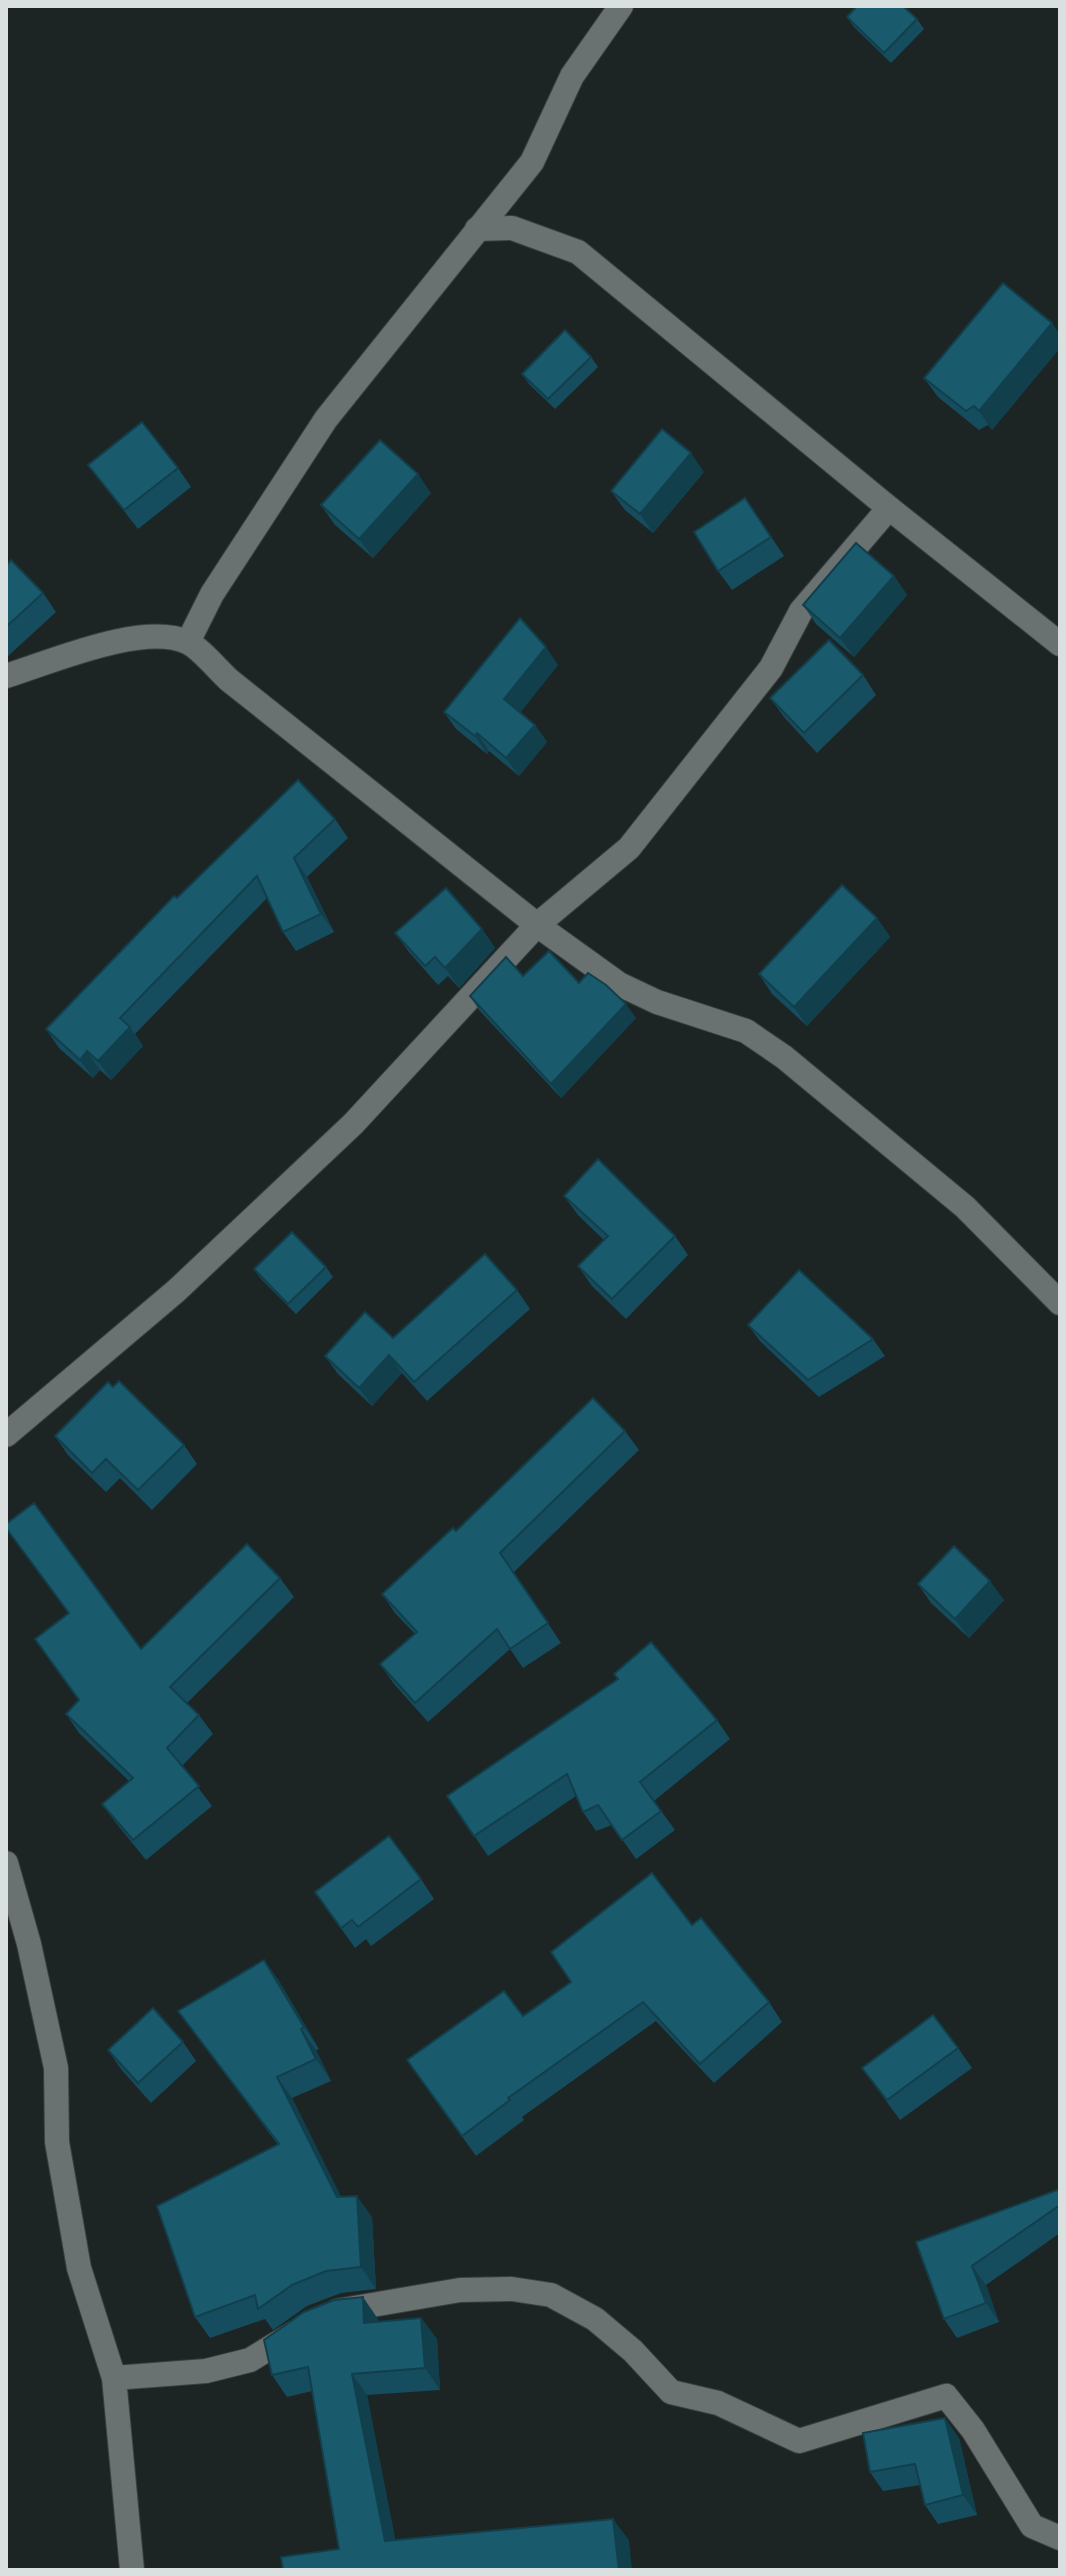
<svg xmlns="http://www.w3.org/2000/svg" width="1066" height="2576" viewBox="0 0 1066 2576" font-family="Lora,serif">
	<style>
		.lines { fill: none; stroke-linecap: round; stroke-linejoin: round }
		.street-casing { stroke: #3a3f3f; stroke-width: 26 }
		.street { stroke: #697171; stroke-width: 24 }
		.wall { fill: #164d5e }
		.shaded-wall { fill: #123f4c }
		.building { fill: #195a6d; stroke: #123f4c; stroke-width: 2 }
	</style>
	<rect width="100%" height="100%" fill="#1d2424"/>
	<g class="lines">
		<g class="street-casing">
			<g id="street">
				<path d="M477,229L512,228L578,252L889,508L1060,644"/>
				<path d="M188,642L212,594L326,419L532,162L572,76L621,6"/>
				<path d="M6,676C51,662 143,622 187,642C199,647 218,670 229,680L537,925L619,984L657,1002L746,1031L784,1057L965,1207L1060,1303"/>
				<path d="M6,1435L176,1291L353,1124L537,925L629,848L771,668L801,611L889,508"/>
				<path d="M6,1863L29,1944L56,2068L57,2142L79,2268L114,2378L132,2570"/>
				<path d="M337,2311L460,2290L512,2289L551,2295L595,2319L633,2351L671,2392L718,2403L799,2441L946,2396L973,2430L1032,2526L1060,2538"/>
				<path d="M114,2378L206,2371L250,2360L294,2333"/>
			</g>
		</g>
		<use href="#street" class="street"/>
	</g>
	<g class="wall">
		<path d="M847,17L917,19L924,29L891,63L854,27Z"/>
		<path d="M1060,334V348L992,430L988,425L979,430L938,397L924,378Z"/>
		<path d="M591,357L598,367L555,409L529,384L522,374Z"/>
		<path d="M88,465L178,468L191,487L138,529Z"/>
		<path d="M704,472L653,533L625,510L611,491Z"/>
		<path d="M431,493L373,558L335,525L321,505Z"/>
		<path d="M745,498L784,556L732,590L718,571Z"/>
		<path d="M6,566L43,593L56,612L6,658Z"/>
		<path d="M894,576L907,595L854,657L816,624L803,605Z"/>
		<path d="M558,665L520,712L535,725L547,742L519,776L489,751L487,754L456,729L444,712Z"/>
		<path d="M863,675L876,695L817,753L784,717L770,698Z"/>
		<path d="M335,819L348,838L307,877L334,932L296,951L283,932L267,898L135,1034L143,1046L111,1080L100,1070L93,1078L59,1048L46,1029L177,898Z"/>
		<path d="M877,918L890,937L807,1026L772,994L759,974Z"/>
		<path d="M482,929L495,948L459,988L448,976L438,985L409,952L395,933Z"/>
		<path d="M523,976L579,983L636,1018L561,1098L479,1010L470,996Z"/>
		<path d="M564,1196L675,1236L688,1255L626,1319L592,1286L578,1266L604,1240L578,1215Z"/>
		<path d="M326,1267L333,1277L296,1314L261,1279L254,1269Z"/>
		<path d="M517,1290L530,1309L427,1401L402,1373L372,1406L338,1374L325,1356L393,1338Z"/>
		<path d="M748,1325L873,1339L885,1356L819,1397L760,1341Z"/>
		<path d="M625,1431L639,1450L514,1572L561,1643L523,1668L510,1649L428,1722L394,1684L380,1664L415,1634L395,1613L382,1594L456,1531Z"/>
		<path d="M55,1436L184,1445L197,1464L152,1510L120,1478L106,1492L68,1455Z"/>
		<path d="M6,1528L141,1649L280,1578L294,1597L187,1703L199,1715L213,1734L182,1766L212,1806L146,1860L116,1823L102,1804L129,1781L79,1733L66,1714L79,1700L68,1613Z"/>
		<path d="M918,1584L1004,1600L969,1638L931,1603Z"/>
		<path d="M717,1720L730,1739L654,1801L675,1830L636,1859L612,1825L596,1831L583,1812L576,1796L488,1856L447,1796Z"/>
		<path d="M421,1879L434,1899L371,1946L366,1939L355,1948L315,1892Z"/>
		<path d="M692,1925L769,2002L782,2022L714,2083L656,2021L522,2117L524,2120L476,2156L407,2060L523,2016Z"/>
		<path d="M264,1960L279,1981L319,2049L316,2050L331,2081L292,2098L341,2197L372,2217L376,2289L341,2293L307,2306L273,2330L265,2319L210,2338L195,2317L278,2145L178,2011Z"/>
		<path d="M183,2042L196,2061L151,2103L121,2069L108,2050Z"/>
		<path d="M958,2048L972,2068L900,2120L862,2068Z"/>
		<path d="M1060,2189V2233L986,2285L999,2322L957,2338L944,2319L916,2242Z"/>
		<path d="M421,2318L437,2339L440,2390L367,2395L395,2540H629L339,2549L312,2391L287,2397L272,2375L378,2319V2322Z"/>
		<path d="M959,2438L977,2515L938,2524L925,2505L920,2485L883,2491L870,2472Z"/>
	</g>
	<g class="shaded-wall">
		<path d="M1052,323L1060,334V348L992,430L979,411Z"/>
		<path d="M691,453L704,472L653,533L640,514Z"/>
		<path d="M418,474L431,493L373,558L359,539Z"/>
		<path d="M894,576L907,595L854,657L840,638Z"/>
		<path d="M546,647L558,665L517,717L504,699Z"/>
		<path d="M535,725L547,742L519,776L506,758Z"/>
		<path d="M477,733L489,751L487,754L475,736Z"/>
		<path d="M294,858L307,877L334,932L321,914Z"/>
		<path d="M877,918L890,937L807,1026L794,1007Z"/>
		<path d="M482,929L495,948L459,988L445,968Z"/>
		<path d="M626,1004L636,1018L561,1098L551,1084Z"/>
		<path d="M130,1027L143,1046L111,1080L98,1061Z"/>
		<path d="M87,1051L100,1070L93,1078L80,1060Z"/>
		<path d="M389,1355L402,1373L372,1406L359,1388Z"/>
		<path d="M990,1581L1004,1600L969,1638L955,1619Z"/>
		<path d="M264,1960L279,1981L319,2049L304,2027Z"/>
		<path d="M301,2029L316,2050L331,2081L316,2059Z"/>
		<path d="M277,2077L292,2098L352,2219L337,2197Z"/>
		<path d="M357,2196L372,2217L376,2289L361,2267Z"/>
		<path d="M972,2266L986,2285L999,2322L986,2303Z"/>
		<path d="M363,2297L378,2319L379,2344L364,2323Z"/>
		<path d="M421,2318L437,2339L440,2390L425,2368Z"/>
		<path d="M352,2374L367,2395L400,2563L385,2541Z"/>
		<path d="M945,2418L959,2438L977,2515L963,2495Z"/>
		<path d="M613,2519L629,2540L632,2570H619Z"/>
	</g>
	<g class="building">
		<path d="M857,6H903L917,19L884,53L847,17Z"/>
		<path d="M1003,283L1052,323L979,411L974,406L966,411L924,378Z"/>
		<path d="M565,330L591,357L548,399L522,374Z"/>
		<path d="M142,422L178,468L124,510L88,465Z"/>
		<path d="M662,429L691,453L640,514L611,491Z"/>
		<path d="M380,440L418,474L359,539L321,505Z"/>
		<path d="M745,498L771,537L718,571L694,532Z"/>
		<path d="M856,543L894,576L840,638L803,605Z"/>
		<path d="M11,560L43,593L6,627V566Z"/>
		<path d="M520,618L546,647L504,699L535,725L506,758L477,733L475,736L444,712Z"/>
		<path d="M829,640L863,675L804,733L770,698Z"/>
		<path d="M298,780L335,819L294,858L321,914L283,932L257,876L120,1018L130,1027L98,1061L87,1051L80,1060L46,1029L174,896L177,898Z"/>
		<path d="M842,885L877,918L794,1007L759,974Z"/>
		<path d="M446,888L482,929L445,968L435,957L425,966L395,933Z"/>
		<path d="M549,951L579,983L588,973L606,985L626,1004L551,1084L470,996L506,957L523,976Z"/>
		<path d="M598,1159L675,1236L612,1299L578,1266L608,1236L564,1196Z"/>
		<path d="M292,1232L326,1267L288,1304L254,1269Z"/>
		<path d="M485,1254L517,1290L414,1382L389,1355L359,1388L325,1356L365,1312L393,1338Z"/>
		<path d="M799,1270L873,1339L808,1380L748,1325Z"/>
		<path d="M119,1381L184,1445L138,1490L106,1459L92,1473L55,1436L108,1382L113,1387Z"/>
		<path d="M593,1398L625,1431L500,1553L548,1623L510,1649L497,1629L415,1703L380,1664L417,1632L382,1594L453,1528L456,1531Z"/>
		<path d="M34,1503L141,1649L247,1544L280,1578L170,1687L199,1715L167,1748L199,1786L133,1840L102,1804L133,1778L66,1714L79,1700L35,1639L69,1613L6,1528V1524Z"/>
		<path d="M954,1546L990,1581L955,1619L918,1584Z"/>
		<path d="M651,1642L717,1720L640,1782L661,1811L622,1840L598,1805L583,1812L567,1774L474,1836L447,1796L618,1679L614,1674Z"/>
		<path d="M389,1836L421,1879L358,1927L352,1920L341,1928L315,1892Z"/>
		<path d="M652,1873L692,1925L701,1918L769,2002L700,2064L643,2002L508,2098L510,2100L462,2136L407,2060L504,1991L523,2016L571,1982L551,1952Z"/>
		<path d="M264,1960L304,2027L301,2029L316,2059L277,2077L337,2197L357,2196L361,2267L326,2271L292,2285L258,2309L255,2295L195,2317L157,2206L279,2144L178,2011Z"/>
		<path d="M153,2008L183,2042L138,2083L108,2050Z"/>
		<path d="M933,2015L958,2048L887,2100L862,2068Z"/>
		<path d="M1060,2189V2205L972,2266L986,2303L944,2319L916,2242Z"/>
		<path d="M363,2297L364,2323L421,2318L425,2368L352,2374L385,2541L613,2519L619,2570H283L281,2557L339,2549L308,2367L272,2375L264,2340L304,2312L334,2300Z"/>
		<path d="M945,2418L963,2495L925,2505L915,2464L870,2472L863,2433Z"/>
	</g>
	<rect width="1066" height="2576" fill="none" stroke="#dadfdf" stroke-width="16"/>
</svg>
